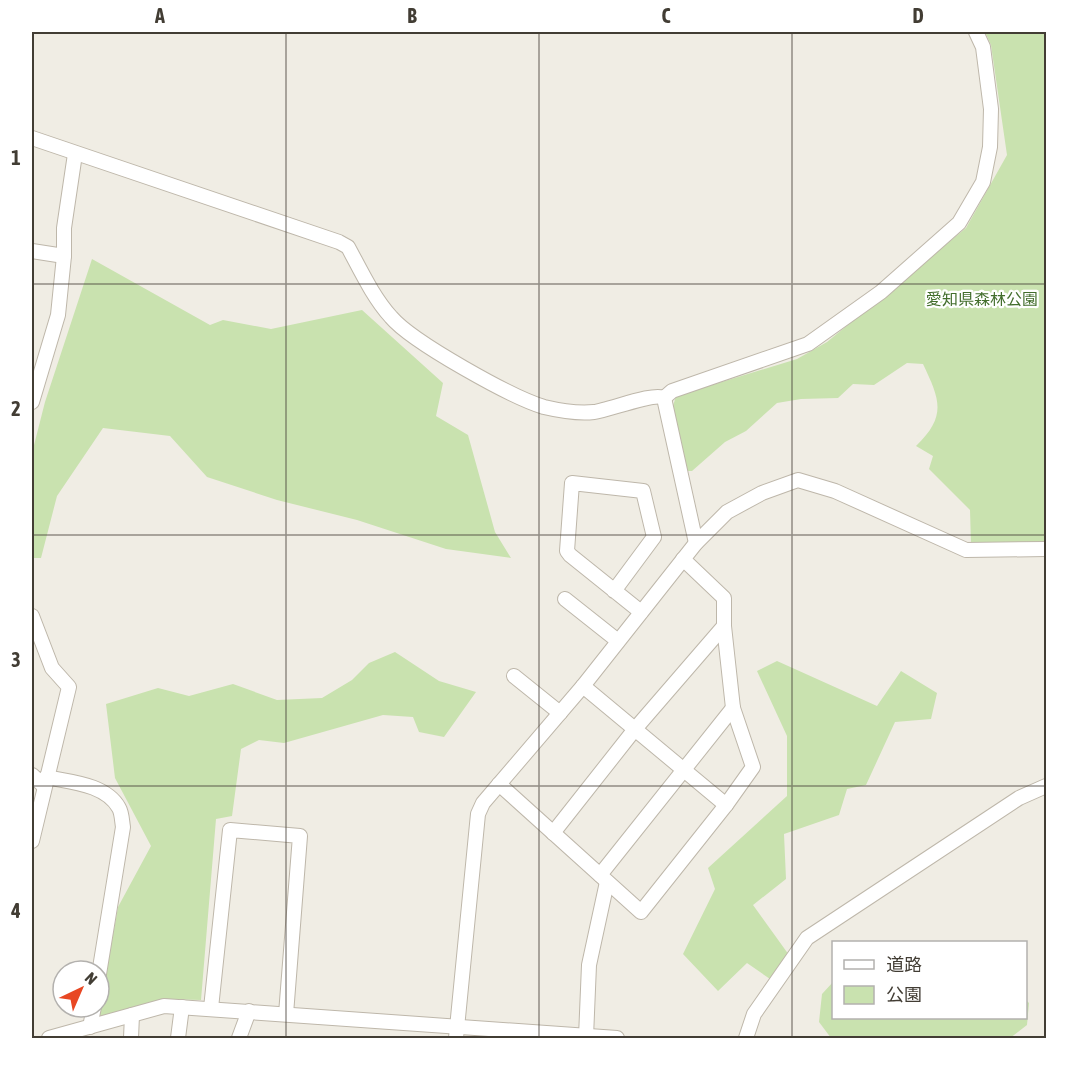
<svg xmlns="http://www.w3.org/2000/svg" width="1078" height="1070" viewBox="0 0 1078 1070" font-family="'Asap Condensed','Noto Sans JP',sans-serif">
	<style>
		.green { fill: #c9e2af }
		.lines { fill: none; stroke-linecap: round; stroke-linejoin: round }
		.minor-casing { stroke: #beb7aa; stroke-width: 16 }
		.minor { stroke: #fff; stroke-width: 14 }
		.grid { fill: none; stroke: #423d34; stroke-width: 1.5; stroke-opacity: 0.55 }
		.labels { text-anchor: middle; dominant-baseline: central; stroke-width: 4.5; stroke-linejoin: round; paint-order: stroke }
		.park-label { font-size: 16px; fill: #436e2d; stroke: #fff }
		.neatline { fill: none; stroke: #423d34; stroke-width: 2 }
		.grid-label { font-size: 20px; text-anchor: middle; font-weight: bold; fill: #423d34 }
	</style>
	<rect width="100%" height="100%" fill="#f0ede4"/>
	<g class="green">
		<path d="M985,32H1046V545L971,544L970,510L929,469L933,456L916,446C947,416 940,400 923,364L907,363L874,385L853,384L838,398L801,399L777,403L746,431L725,442L692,471H686L673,406L676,396L797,359L827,342L966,228L1007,155L991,45Z"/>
		<path d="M92,259L210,325L223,320L271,329L362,310L443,383L436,416L468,435L495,532L511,558L446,549L357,520L277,500L207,477L170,436L103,428L57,496L41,558H32V453L45,402Z"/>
		<path d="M395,652L439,681L476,692L444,737L419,732L413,717L383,715L284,743L259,740L241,749L232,816L216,819L201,1000L164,999L98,1019L118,907L151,846L115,778L106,704L158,688L189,696L233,684L277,700L322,698L352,680L369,663Z"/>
		<path d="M777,661L877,706L901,671L937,693L931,719L895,722L866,785L847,789L839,815L784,834L786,879L753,905L789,955L770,979L747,963L718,991L683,954L715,889L708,868L787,796V736L757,671Z"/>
		<path d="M833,982L834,1018H1026V1000L1029,1003L1027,1025L1010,1038H831L819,1022L822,994Z"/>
	</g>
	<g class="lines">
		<g class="minor-casing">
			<g id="minor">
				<path d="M32,138L339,242L348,247C361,271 373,297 391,317C412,342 513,398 544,407C561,411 577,414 594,412C609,410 655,392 664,398"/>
				<path d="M32,251L64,256"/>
				<path d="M664,398L672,391L808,344L881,292L959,223L983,182L990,147L991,109L983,47L976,32"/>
				<path d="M664,398L696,543"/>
				<path d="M32,402L58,315L64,256V228L75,154"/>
				<path d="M614,591L654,537L643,491L572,483L567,551L570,555L641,612"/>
				<path d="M565,599L618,641"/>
				<path d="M32,616L52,668L69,687L32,841"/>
				<path d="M514,676L560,713"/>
				<path d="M583,686L726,805"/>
				<path d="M32,775L44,786"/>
				<path d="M46,777C70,782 106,784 119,808C122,813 122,822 123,827L99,974"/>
				<path d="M499,784L641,912L726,805L753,767L733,708L724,626V598L683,559"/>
				<path d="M553,833L635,729L724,626"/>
				<path d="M600,875L733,708"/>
				<path d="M211,1008L230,830L300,836L286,1014"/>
				<path d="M90,1027L94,1007"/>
				<path d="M586,1037L589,965L607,882"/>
				<path d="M49,1038L164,1006L617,1038"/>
				<path d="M131,1038L132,1015"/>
				<path d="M178,1038L182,1007"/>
				<path d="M239,1038L249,1011"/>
				<path d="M456,1038L478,814L483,803L583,686L696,543L727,512L762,493L798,480L835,491L966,550L1046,549"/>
				<path d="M746,1038L754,1014L807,938L1019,798L1046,786"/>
			</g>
		</g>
		<use href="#minor" class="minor"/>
	</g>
	<path class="grid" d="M286,32V1038M539,32V1038M792,32V1038M32,284H1046M32,535H1046M32,786H1046"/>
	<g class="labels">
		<g class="park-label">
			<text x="982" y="299">愛知県森林公園</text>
		</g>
	</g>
	<rect width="1078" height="1070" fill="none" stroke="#ffffff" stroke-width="66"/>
	<rect x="832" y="941" width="195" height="78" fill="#ffffff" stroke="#b3b1ae" stroke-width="1.5"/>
	<rect x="844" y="960" width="30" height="9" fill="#ffffff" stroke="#b3b1ae" stroke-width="1.5"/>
	<text x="886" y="971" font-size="18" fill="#423d34">道路</text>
	<rect x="844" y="986" width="30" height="18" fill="#c9e2af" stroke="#b3b1ae" stroke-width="1.5"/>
	<text x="886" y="1001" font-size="18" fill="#423d34">公園</text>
	<g transform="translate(81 989) rotate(44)"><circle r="28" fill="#ffffff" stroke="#b3b1ae" stroke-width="1.5"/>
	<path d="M0-4.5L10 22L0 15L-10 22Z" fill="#e84723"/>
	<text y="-9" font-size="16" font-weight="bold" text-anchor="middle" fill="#423d34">N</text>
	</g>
	<rect x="33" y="33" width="1012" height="1004" class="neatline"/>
	<g class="grid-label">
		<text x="160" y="23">A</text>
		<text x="412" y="23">B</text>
		<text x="666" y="23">C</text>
		<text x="918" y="23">D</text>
		<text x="16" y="165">1</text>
		<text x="16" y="416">2</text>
		<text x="16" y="667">3</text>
		<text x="16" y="918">4</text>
	</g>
</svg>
